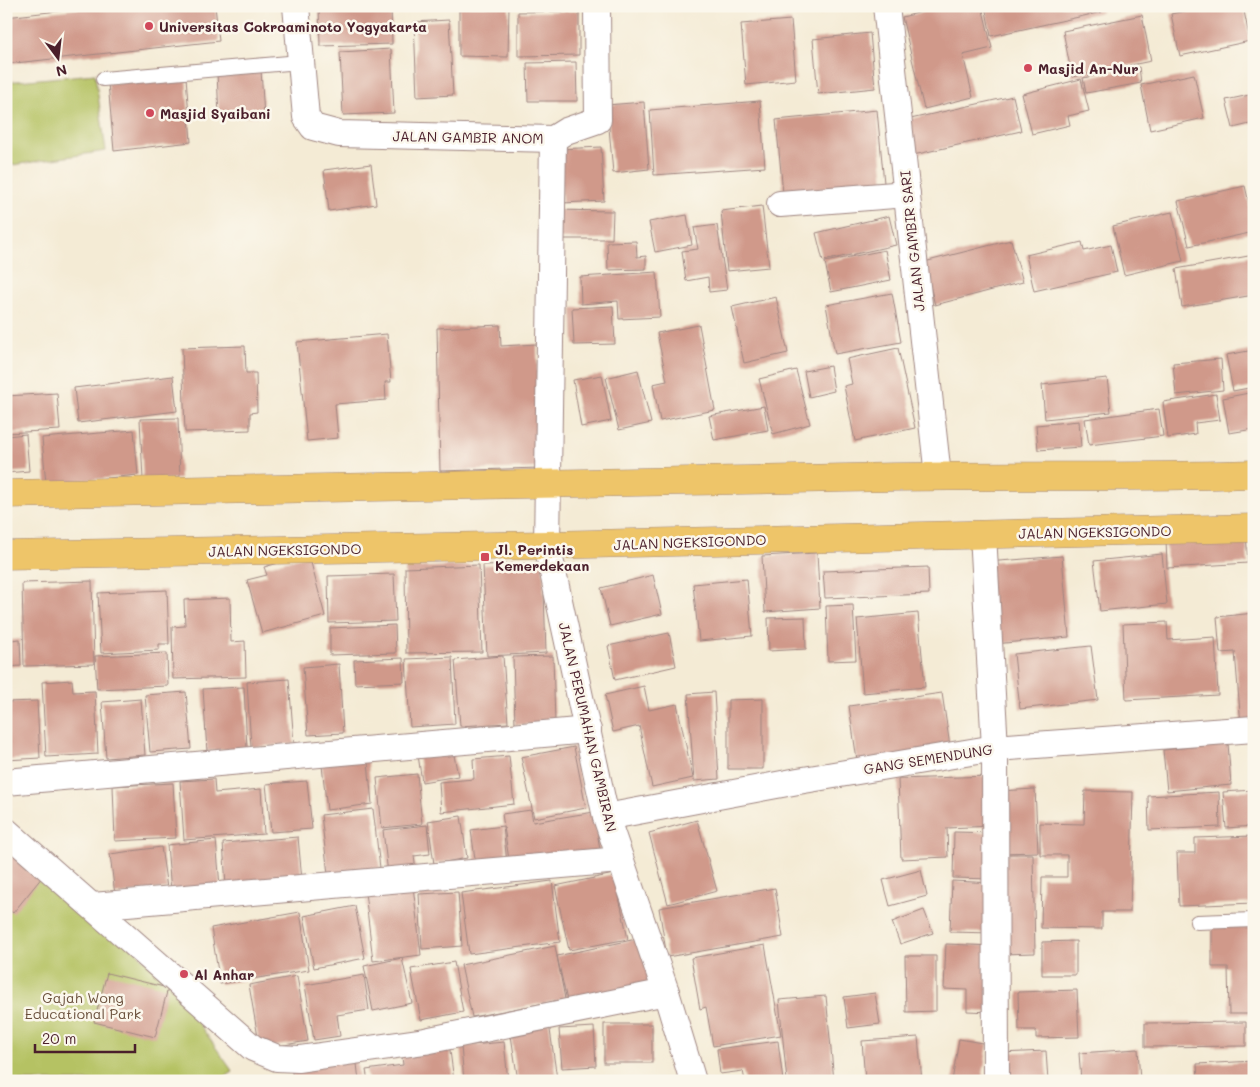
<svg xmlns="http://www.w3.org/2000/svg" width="1260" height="1087" viewBox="0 0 1260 1087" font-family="Mali,sans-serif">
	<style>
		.green { fill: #b5c263; stroke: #807047 }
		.building { fill: #d0998a }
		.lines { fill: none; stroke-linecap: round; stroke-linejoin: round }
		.lane-casing { stroke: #9f8580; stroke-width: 16 }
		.street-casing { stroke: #9f8580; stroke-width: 28 }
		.primary-casing { stroke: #9f8580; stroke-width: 29 }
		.lane { stroke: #fff; stroke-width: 14 }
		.street { stroke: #fff; stroke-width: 26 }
		.primary { stroke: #eec569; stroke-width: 28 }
		.poi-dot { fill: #d1495b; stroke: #fbf7ec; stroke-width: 2 }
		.labels { text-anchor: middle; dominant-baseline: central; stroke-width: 5; stroke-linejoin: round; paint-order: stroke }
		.poi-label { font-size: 14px; font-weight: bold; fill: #4a1f2b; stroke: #fbf7ec; text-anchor: start }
		.street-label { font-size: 14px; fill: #4a1f2b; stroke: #fbf7ec }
		.park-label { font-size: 14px; fill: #6a503c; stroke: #fbf7ec }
	</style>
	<rect width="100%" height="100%" fill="#fbf7ec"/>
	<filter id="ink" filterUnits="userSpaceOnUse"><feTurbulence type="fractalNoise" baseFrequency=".02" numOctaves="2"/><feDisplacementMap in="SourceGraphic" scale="10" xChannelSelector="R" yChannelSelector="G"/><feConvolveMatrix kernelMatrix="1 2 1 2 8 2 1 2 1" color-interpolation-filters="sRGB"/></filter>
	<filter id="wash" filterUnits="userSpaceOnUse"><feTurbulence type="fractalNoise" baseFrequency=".0096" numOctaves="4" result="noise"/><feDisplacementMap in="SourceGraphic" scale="20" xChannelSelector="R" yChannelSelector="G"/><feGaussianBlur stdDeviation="1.12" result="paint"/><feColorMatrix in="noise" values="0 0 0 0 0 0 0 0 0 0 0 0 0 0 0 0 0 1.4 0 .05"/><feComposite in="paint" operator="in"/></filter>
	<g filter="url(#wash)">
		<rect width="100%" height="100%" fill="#f4ebd5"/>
		<g class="green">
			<path d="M95,74L106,151L6,166V82Z"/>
			<path d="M6,829L171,984L233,1072L218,1081H6Z"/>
		</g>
		<g id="blocks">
			<g class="building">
				<path d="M102,6H215L219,41L6,64V17Z"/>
				<path d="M319,6H391L392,44L320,46Z"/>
				<path d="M459,6H509L508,57L459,56Z"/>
				<path d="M946,6H982L992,48L963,55L973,97L924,109L902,17Z"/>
				<path d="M985,6H1101L1102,12L991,36Z"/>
				<path d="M1208,6H1243L1250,41L1180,56L1171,14Z"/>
				<path d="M579,11V55L518,56V12Z"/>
				<path d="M1142,15L1151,61L1072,77L1063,31Z"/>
				<path d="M449,20L453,95L417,97L414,22Z"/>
				<path d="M791,20L796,80L746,85L741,24Z"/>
				<path d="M870,33L875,88L818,94L813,39Z"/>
				<path d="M391,49L394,113L343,115L340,52Z"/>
				<path d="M576,62L577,101H528L527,63Z"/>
				<path d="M1139,67L1141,83L1086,93L1083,78Z"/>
				<path d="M261,70L264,116L219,118L217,72Z"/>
				<path d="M1194,74L1204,118L1150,130L1141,85Z"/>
				<path d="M186,77L191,142L114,151L108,83Z"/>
				<path d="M1081,79L1089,111L1068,116L1070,125L1032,134L1022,94Z"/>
				<path d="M1254,94V123L1233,128L1226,100Z"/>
				<path d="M1013,96L1021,131L913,155L906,120Z"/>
				<path d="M760,101L765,167L654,175L650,110Z"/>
				<path d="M644,102L649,169L613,173L607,105Z"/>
				<path d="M877,110L884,183L783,193L776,120Z"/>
				<path d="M601,147L604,201L562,203L559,149Z"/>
				<path d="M371,164L376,204L329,211L324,170Z"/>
				<path d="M1245,186L1254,224V232L1189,246L1178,201Z"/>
				<path d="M762,206L769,267L727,271L721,211Z"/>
				<path d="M552,210L613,211L612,239H552Z"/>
				<path d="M1172,212L1183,261L1124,275L1113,226Z"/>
				<path d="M687,215L692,245L655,252L649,222Z"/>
				<path d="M889,216L896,245L823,261L816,233Z"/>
				<path d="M717,225L727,290L709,292L708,277L686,281L682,251L698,249L694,228Z"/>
				<path d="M1011,240L1023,282L935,305L924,262Z"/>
				<path d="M636,241L637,257L646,256V269L608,270L607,242Z"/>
				<path d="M1082,242L1084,251L1111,245L1117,272L1034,291L1026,255Z"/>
				<path d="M885,250L891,280L831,292L825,262Z"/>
				<path d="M1254,255V295L1182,307L1176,269Z"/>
				<path d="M657,272L660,317L619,319L618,301L581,304L580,277Z"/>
				<path d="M892,293L901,342L835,354L826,305Z"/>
				<path d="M776,297L788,353L744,363L732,307Z"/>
				<path d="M613,306L615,344L574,345L572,308Z"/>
				<path d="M500,325L501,346L537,344L539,468L440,471L437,328Z"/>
				<path d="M699,325L715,410L660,421L653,384L667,381L657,333Z"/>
				<path d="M387,334L391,382H385L386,400L335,404L338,438L307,441L297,342Z"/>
				<path d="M245,346L246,373H256L257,412L250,413V430L185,432L182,348Z"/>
				<path d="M898,348L915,428L855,441L844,386L852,384L847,359Z"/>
				<path d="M1254,350V387L1233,391L1226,355Z"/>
				<path d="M1221,359L1223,390L1176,395L1173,363Z"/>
				<path d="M830,366L834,391L809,397L804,371Z"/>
				<path d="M638,370L651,423L619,430L606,378Z"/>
				<path d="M796,370L810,424L773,434L759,379Z"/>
				<path d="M602,375L611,421L581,427L573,380Z"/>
				<path d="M173,376L177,411L78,423L74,388Z"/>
				<path d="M1107,378L1111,412L1045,419L1042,385Z"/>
				<path d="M1254,392V429L1229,433L1223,398Z"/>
				<path d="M57,393L60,430L6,433V396Z"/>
				<path d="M1216,394L1220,420L1195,423L1196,434L1168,438L1163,402Z"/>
				<path d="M764,406L768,430L714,440L709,416Z"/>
				<path d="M1159,409L1163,436L1089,445L1085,419Z"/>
				<path d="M178,418L180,479L143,480L140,419Z"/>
				<path d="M1079,421L1081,447L1038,450L1036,425Z"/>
				<path d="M134,430L138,475L46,484L42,438Z"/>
				<path d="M26,434L29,471L6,473V436Z"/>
				<path d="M1246,533L1248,563L1167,568L1166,538Z"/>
				<path d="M817,553L820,608L765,612L762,556Z"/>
				<path d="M1162,554L1167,604L1100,611L1094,561Z"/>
				<path d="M309,555L325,616L262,633L247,580L267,575L264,567Z"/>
				<path d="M1062,556L1069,637L994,644L987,562Z"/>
				<path d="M543,563L546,653L487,656L483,565Z"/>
				<path d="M479,565L482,652L406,653L405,568Z"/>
				<path d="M928,567L929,594L825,598L823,571Z"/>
				<path d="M394,574L396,621L329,623L328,576Z"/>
				<path d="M653,575L662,614L610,626L601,588Z"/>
				<path d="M747,579L752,636L699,641L693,584Z"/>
				<path d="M92,581L94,664L24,666L22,583Z"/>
				<path d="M167,590L169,644H159V650L101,653L98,593Z"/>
				<path d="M230,598L231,642L245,641L246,677L173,679L172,627L185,626L184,600Z"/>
				<path d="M853,605L856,660L828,661L826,606Z"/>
				<path d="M918,613L925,687L863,693L857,619Z"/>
				<path d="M1254,613V724L1241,725L1235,652L1220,653L1217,617Z"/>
				<path d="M805,617L806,649L769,651L768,618Z"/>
				<path d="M6,619H10L11,640L20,639L21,666L6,667Z"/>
				<path d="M1167,622L1168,640L1215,637L1218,695L1126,700L1123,624Z"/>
				<path d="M395,625L396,653L330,655V628Z"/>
				<path d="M669,633L676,666L615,680L608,646Z"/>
				<path d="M1091,646L1098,700L1020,709L1014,654Z"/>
				<path d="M167,653L168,686L97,689L95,656Z"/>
				<path d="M503,656L508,723L460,726L455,660Z"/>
				<path d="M553,656L555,723L515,725L513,657Z"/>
				<path d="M452,657L455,724L410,727L406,659Z"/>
				<path d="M403,658L404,682L355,684L354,660Z"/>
				<path d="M339,664L343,733L308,735L303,667Z"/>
				<path d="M289,679L294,744L251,747L247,682Z"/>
				<path d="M72,680L73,692L95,691L98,754L46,757L42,682Z"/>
				<path d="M644,686L649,710L677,704L693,778L652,787L639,726L613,732L605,695Z"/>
				<path d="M244,687L247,748L207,751L203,689Z"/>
				<path d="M186,692L191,749L150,752L145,695Z"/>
				<path d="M714,692L719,779L694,781L688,694Z"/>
				<path d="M942,693L951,753L858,767L849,706Z"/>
				<path d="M141,699L145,755L106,758L102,702Z"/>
				<path d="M763,699V769H728V700Z"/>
				<path d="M37,701L40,758L6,760V702Z"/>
				<path d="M1249,734H1254V780H1252Z"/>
				<path d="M1228,743L1231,785L1167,791L1163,750Z"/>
				<path d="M574,747L586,808L534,818L521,757Z"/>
				<path d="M453,750L458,776L422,782L418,755Z"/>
				<path d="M367,752L372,804L327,810L321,757Z"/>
				<path d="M509,756L514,804L441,812L439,782L474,779L473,759Z"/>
				<path d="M417,774L422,824L382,828L377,778Z"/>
				<path d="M990,776L993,826L947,828L948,857L901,859L898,779Z"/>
				<path d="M214,779L215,793L261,789L264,834L184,840L180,781Z"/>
				<path d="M307,781L312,829L271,832L266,784Z"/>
				<path d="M173,783L176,838L115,841L113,786Z"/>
				<path d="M1035,789L1038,852L1001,853L999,791Z"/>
				<path d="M1254,790V826L1226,828L1223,792Z"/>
				<path d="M1085,791L1133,792L1130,912H1102V929L1041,928L1042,877H1067V855H1040V823L1084,824Z"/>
				<path d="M1219,792L1220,827L1149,830L1148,796Z"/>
				<path d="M373,809L380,868L328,874L321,815Z"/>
				<path d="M531,810L533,822L594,812L600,850L510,866L502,814Z"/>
				<path d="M461,816L467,858L434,864L428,821Z"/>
				<path d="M697,820L717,891L668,904L649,833Z"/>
				<path d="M427,825L430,854L414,856L416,870L388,874L383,830Z"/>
				<path d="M503,826L507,863L476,866L471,830Z"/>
				<path d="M954,832L994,833L993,879L953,878Z"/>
				<path d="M1254,836V903L1179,906L1177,853H1195V838Z"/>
				<path d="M298,837L302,880L226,885L223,843Z"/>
				<path d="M6,838L47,871L13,913L6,908Z"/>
				<path d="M216,840L220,886L171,891L167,845Z"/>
				<path d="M161,847L167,888L115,895L110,854Z"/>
				<path d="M1000,854H1033L1035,953L1001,954Z"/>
				<path d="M921,870L927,896L890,906L883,880Z"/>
				<path d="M614,874L628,939L569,950L555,886Z"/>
				<path d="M552,881L560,942L469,954L461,893Z"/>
				<path d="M952,881L995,883L993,933L950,932Z"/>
				<path d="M413,886L421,955L373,961L365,892Z"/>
				<path d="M775,888L783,937L667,957L659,908Z"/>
				<path d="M458,892L462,946L422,949L419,894Z"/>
				<path d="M355,906L365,958L314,968L304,916Z"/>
				<path d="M924,910L933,933L900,944L892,922Z"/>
				<path d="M300,912L309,970L220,984L211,928Z"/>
				<path d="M1254,923V1014H1229L1228,967H1212V924Z"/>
				<path d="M641,938L652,987L568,1005L557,956Z"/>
				<path d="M1076,941V975H1042V942Z"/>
				<path d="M946,944L994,946L992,1012L967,1011V990L944,989Z"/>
				<path d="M765,945L781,1035L713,1046L706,1007L700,1009L691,958Z"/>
				<path d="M555,946L565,999L472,1017L461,965Z"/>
				<path d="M905,956H936V1011L906,1012Z"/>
				<path d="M402,958L412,1003L373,1011L364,966Z"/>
				<path d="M454,962L463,1012L421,1020L411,969Z"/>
				<path d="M107,973L168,988L155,1037L94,1022Z"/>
				<path d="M364,975L369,1010L337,1015L340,1036L314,1040L305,985Z"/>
				<path d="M297,976L308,1041L260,1049L249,985Z"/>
				<path d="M1077,990L1079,1037L1036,1038V1030H1019L1018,992Z"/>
				<path d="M875,993L880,1024L848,1028L844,997Z"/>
				<path d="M826,996L834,1081H787L779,1000Z"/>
				<path d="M1246,1022V1046L1145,1047V1023Z"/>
				<path d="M549,1023L557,1079L518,1081L510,1029Z"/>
				<rect x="604" y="1024" width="48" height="39"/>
				<path d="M594,1027L596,1066L562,1068L559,1029Z"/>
				<path d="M918,1037L922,1081H865L862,1041Z"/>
				<path d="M959,1039L988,1044L982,1081H952Z"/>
				<path d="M778,1041L783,1081H745L743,1071L720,1074L717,1049Z"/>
				<path d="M504,1042L508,1081H464L461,1046Z"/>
				<path d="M449,1043L454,1081H368L366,1070L403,1065L401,1049Z"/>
				<path d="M1138,1049L1140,1081H1081L1079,1053Z"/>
				<path d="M1046,1051L1048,1081H1002L1001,1053Z"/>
				<path d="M356,1055L359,1081H293L291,1063Z"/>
				<path d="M1254,1061V1081H1198L1197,1064Z"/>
			</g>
		</g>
	</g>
	<g filter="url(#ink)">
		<use href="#blocks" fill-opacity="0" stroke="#9f8580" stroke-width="1"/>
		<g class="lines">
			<g class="lane-casing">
				<g id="lane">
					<path d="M103,79L300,62"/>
					<path d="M1197,922L1254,920"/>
				</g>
			</g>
			<g class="street-casing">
				<g id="street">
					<path d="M296,6L306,117L313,127L339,134L553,139"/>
					<path d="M886,6L938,476"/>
					<path d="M553,139L547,545L606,817L666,992L693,1081"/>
					<path d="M553,139L566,131L598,120L597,6"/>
					<path d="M780,204L907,194"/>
					<path d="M983,534L995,748L996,1081"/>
					<path d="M6,782L588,730"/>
					<path d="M606,817L798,781L995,748L1254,729"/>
					<path d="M6,831L253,1048L277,1058L299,1059L425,1041L666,992"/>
					<path d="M93,906L620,860"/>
				</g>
			</g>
			<g class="primary-casing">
				<g id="primary">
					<path d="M6,494C303,488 600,482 896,477C1016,475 1135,478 1254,474"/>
					<path d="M6,555L547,545L1254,528"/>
				</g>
			</g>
			<use href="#lane" class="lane"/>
			<use href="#street" class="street"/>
			<use href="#primary" class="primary"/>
		</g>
	</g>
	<g class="poi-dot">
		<circle cx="149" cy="26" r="5"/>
		<circle cx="1028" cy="68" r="5"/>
		<circle cx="150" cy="113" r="5"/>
		<rect x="480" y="552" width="10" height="10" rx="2.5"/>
		<circle cx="184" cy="974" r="5"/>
	</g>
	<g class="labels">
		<g class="poi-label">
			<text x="159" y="26">Universitas Cokroaminoto Yogyakarta</text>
			<text x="1038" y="68">Masjid An-Nur</text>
			<text x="160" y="113">Masjid Syaibani</text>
			<text x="495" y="549">Jl. Perintis<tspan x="495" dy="16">Kemerdekaan</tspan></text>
			<text x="194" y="974">Al Anhar</text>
		</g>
		<g class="street-label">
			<text transform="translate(468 137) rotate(1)">JALAN GAMBIR ANOM</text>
			<text transform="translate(912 241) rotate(-96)">JALAN GAMBIR SARI</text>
			<text transform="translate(1095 532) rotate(-1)">JALAN NGEKSIGONDO</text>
			<text transform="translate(690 542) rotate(-2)">JALAN NGEKSIGONDO</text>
			<text transform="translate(285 550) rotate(-1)">JALAN NGEKSIGONDO</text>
			<text transform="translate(588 727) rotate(77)">JALAN PERUMAHAN GAMBIRAN</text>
			<text transform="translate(928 759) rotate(-9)">GANG SEMENDUNG</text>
		</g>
		<g class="park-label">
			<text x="83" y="997">Gajah Wong<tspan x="83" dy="16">Educational Park</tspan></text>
		</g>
	</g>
	<rect width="1260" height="1087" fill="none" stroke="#fbf7ec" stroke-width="25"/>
	<g transform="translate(58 58) rotate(165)" stroke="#fbf7ec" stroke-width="4" paint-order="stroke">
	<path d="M0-4L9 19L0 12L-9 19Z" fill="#4a1f2b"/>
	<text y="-8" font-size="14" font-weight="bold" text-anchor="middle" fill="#4a1f2b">N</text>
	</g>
	<path d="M35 1044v8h100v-8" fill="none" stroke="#4a1f2b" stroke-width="2.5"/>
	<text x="42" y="1044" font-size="15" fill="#4a1f2b" stroke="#fbf7ec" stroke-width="4" paint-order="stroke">20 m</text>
</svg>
